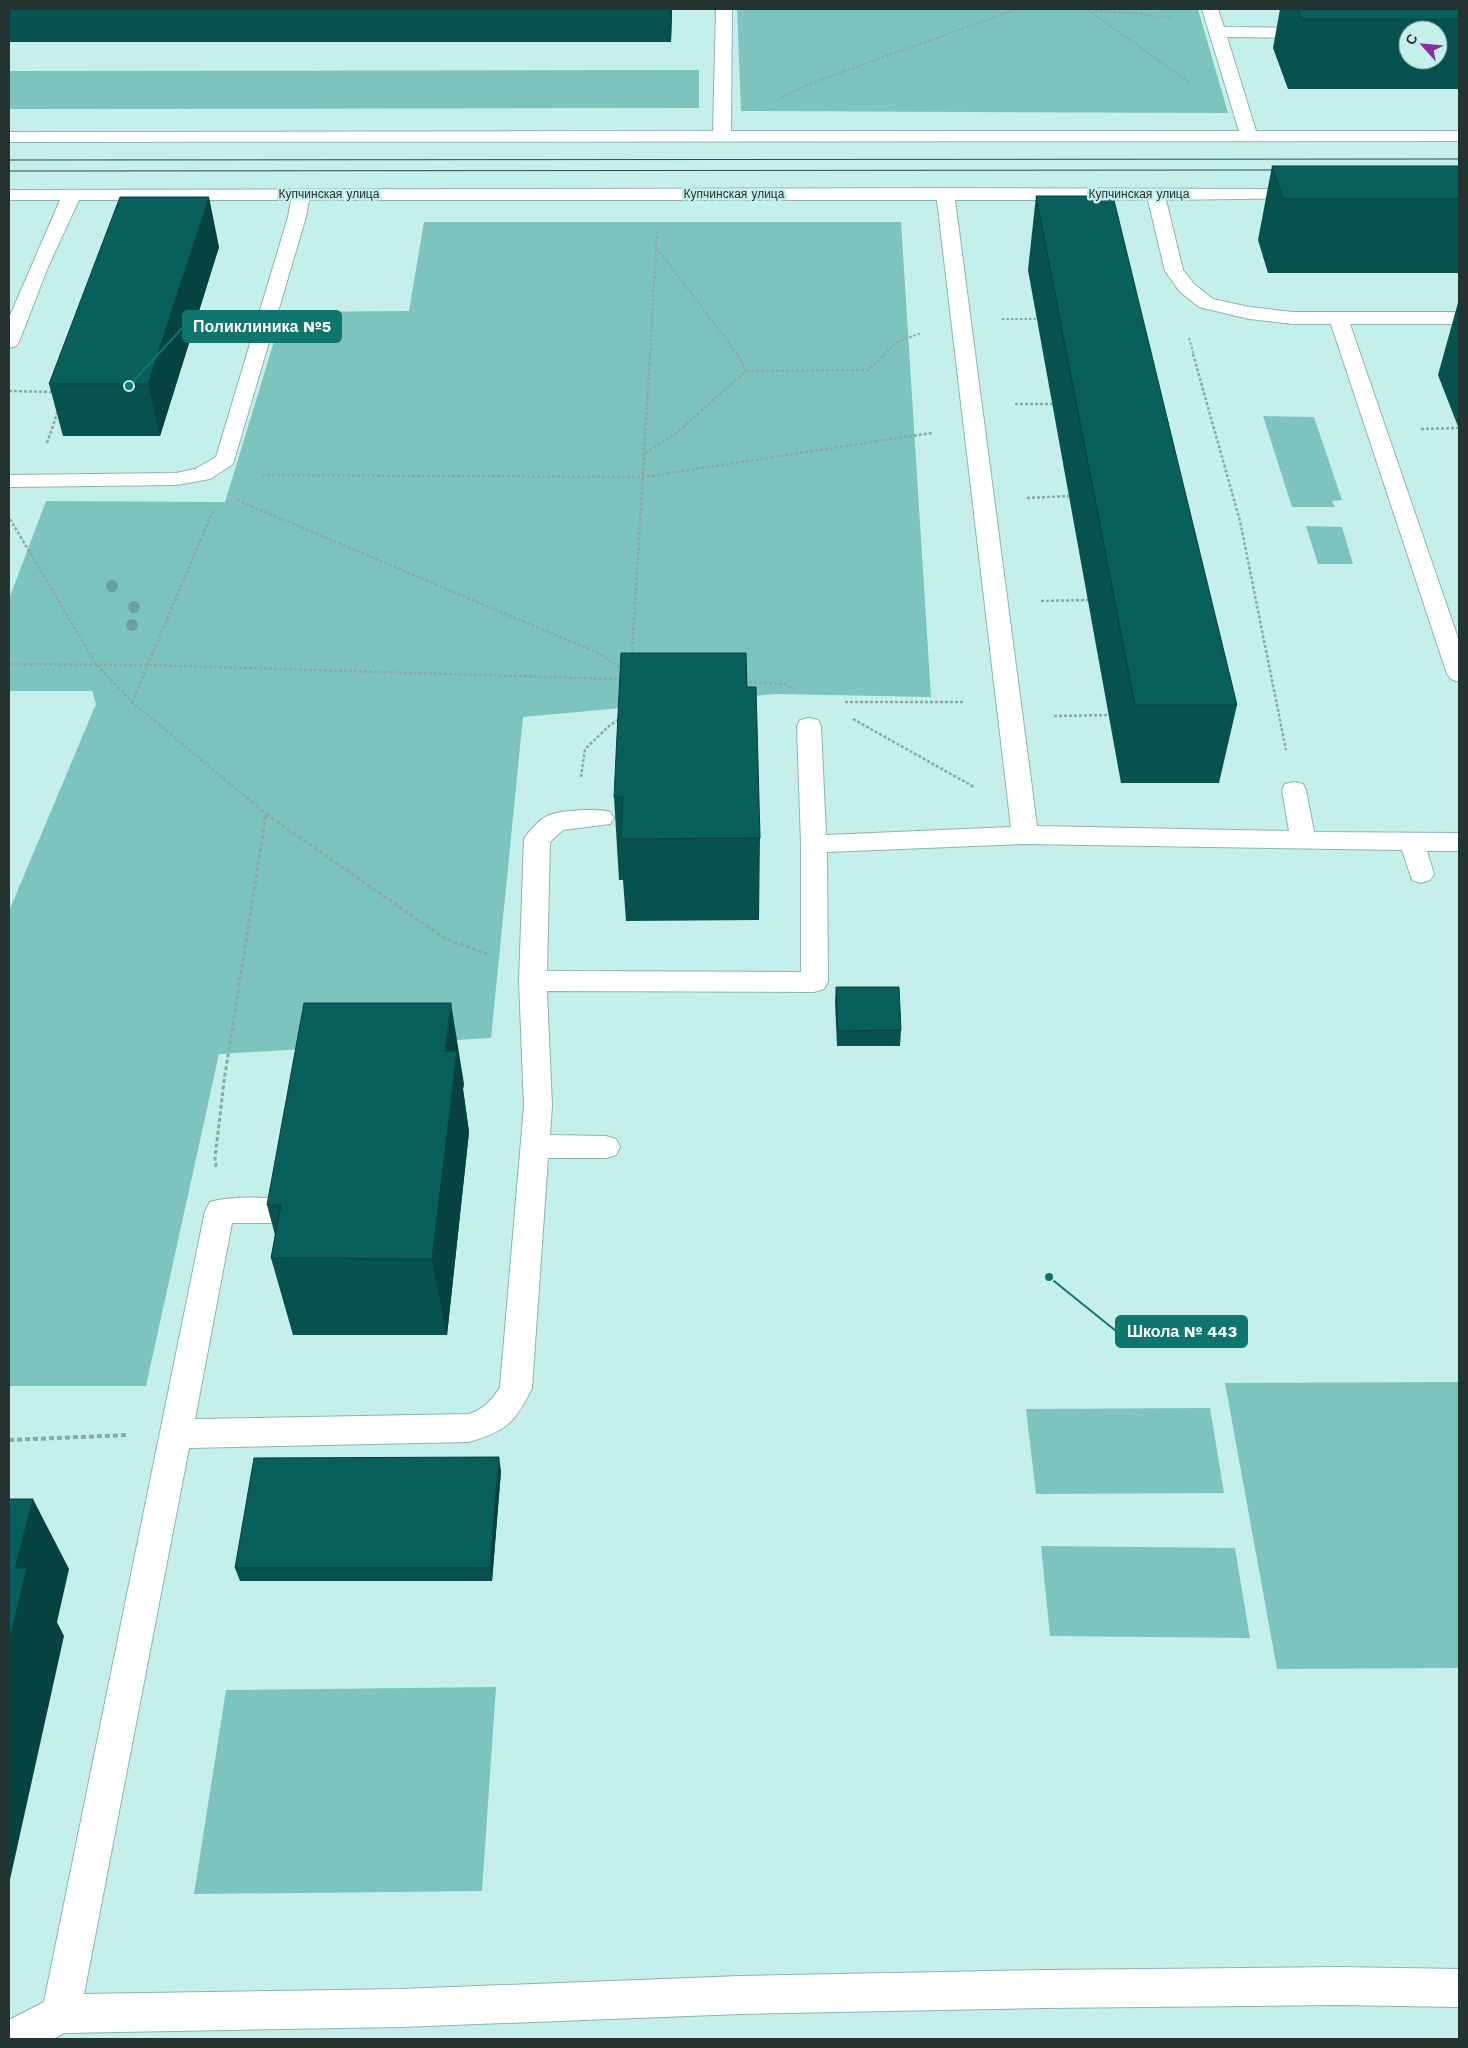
<svg xmlns="http://www.w3.org/2000/svg" width="1468" height="2048" viewBox="0 0 1468 2048" font-family="'Work Sans',sans-serif">
	<style>
		.green { fill: #7ec4be }
		.lines { fill: none; stroke-linecap: round; stroke-linejoin: round }
		.minor-casing { stroke: #8db5b1; stroke-width: 2 }
		.path-far3 { stroke: #8aaaa7; stroke-width: 2; stroke-dasharray: 2.5 2; stroke-linecap: butt }
		.path-far2 { stroke: #8aaaa7; stroke-width: 2.5; stroke-dasharray: 3 2; stroke-linecap: butt }
		.path-far1 { stroke: #8aaaa7; stroke-width: 3; stroke-dasharray: 4 2.5; stroke-linecap: butt }
		.path { stroke: #8aaaa7; stroke-width: 4; stroke-dasharray: 5 3; stroke-linecap: butt }
		.minor { fill: #fff; fill-rule: evenodd }
		.tram { stroke: #354745; stroke-width: 1 }
		.tree { fill: #6ba09c }
		.wall { fill: #07524e; fill-rule: evenodd }
		.shaded-wall { fill: #064240 }
		.building { fill: #085f5b; stroke: #064240 }
		.labels { text-anchor: middle; dominant-baseline: central; stroke-width: 5; stroke-linejoin: round; paint-order: stroke }
		.far-street-label { font-size: 12px; fill: #233331; stroke: #c5efeb }
		.leader { fill: none; stroke: #0f766e; stroke-width: 2 }
		.callout-dot { fill: #0f766e; stroke: #c5efeb; stroke-width: 2 }
		.callout { fill: #0f766e; stroke: #0f766e; stroke-width: 2 }
		.callout-label { font-size: 16px; text-anchor: middle; font-weight: bold; fill: #fff }
	</style>
	<rect width="100%" height="100%" fill="#c5efeb"/>
	<g class="green">
		<path d="M737,9H1198L1228,113L741,111Z"/>
		<path d="M699,70V108L9,109V71Z"/>
		<path d="M424,222H901L931,697L776,694L523,717L491,1038L219,1054L146,1386H9V911L96,704L92,691H9V599L46,501L225,502L283,312L409,311Z"/>
		<path d="M1263,416L1314,417L1342,500L1332,501L1335,507H1292Z"/>
		<path d="M1306,526L1342,527L1353,564H1318Z"/>
		<path d="M1459,1382V1668L1277,1669L1225,1383Z"/>
		<path d="M1210,1408L1224,1493L1036,1494L1026,1409Z"/>
		<path d="M1041,1546L1235,1548L1250,1638L1050,1636Z"/>
		<path d="M496,1687L482,1891L194,1894L226,1690Z"/>
	</g>
	<g class="lines">
		<g class="minor-casing">
			<g id="minor">
				<path d="M716,9H732L731,131H1239L1202,9H1218L1224,27L1313,28L1321,33L1313,38L1227,37L1256,131H1459V141L9,142V132L713,131Z"/>
				<path d="M945,188L1305,189L1311,190L1314,194L1311,198L1166,200L1183,270L1194,284L1213,299L1249,307L1293,312H1459V324H1350L1459,641V682L1451,679L1447,674L1331,324H1293L1249,319L1199,307L1180,292L1165,271L1148,200H955L1037,826L1289,831L1282,790L1285,784L1294,782L1303,784L1306,790L1314,832L1459,833V851H1427L1434,874L1430,880L1421,883L1412,880L1402,850L1025,844L827,852L828,982L824,989L814,992L547,991L552,1106L550,1135L606,1136L616,1139L620,1147L616,1155L606,1158H548L532,1388C515,1423 506,1431 469,1442L189,1448L84,1994L401,1989L740,1976L1044,1970L1339,1967L1459,1969V2007L1339,2005L1044,2008L740,2014L401,2027L64,2033L53,2039H9V2020L44,2002L205,1211L210,1202C229,1196 272,1196 291,1202L296,1211L291,1220L281,1223H232L195,1419L469,1414C484,1409 492,1400 500,1387L524,1106L519,981L524,839C529,831 538,821 547,816C558,810 598,808 610,812L614,818L610,824L563,830L550,842L547,971L801,972V844L797,726L800,720L809,718L818,720L821,726L826,835L1011,827L937,200H309L306,217L233,464L210,479L176,485L9,487V475L176,473L195,469L216,457L288,217L291,200H79L48,267L19,342L16,346L9,348V318L60,200H9V190Z"/>
			</g>
		</g>
		<g class="path-far3">
			<path d="M1082,9L1171,17"/>
			<path d="M1088,10L1189,82"/>
			<path d="M781,97L820,80L1017,9"/>
			<path d="M657,248L738,355"/>
			<path d="M1002,319H1037"/>
			<path d="M1189,338L1194,355"/>
			<path d="M650,355L657,232"/>
			<path d="M884,355L895,343L921,333"/>
		</g>
		<g class="path-far2">
			<path d="M1193,354L1240,521L1286,750"/>
			<path d="M746,371L869,370L885,354"/>
			<path d="M9,391L53,392"/>
			<path d="M1015,404H1052"/>
			<path d="M1421,429L1458,428"/>
			<path d="M47,443L58,411"/>
			<path d="M645,453L674,435L746,371L737,354"/>
			<path d="M262,475L643,477L932,433"/>
			<path d="M1027,498L1069,496"/>
			<path d="M237,500L600,654L622,669"/>
			<path d="M10,519L96,664L132,702L247,798"/>
			<path d="M1041,601L1088,600"/>
			<path d="M632,655L650,354"/>
			<path d="M9,664L147,665L614,679L623,677"/>
			<path d="M744,682L784,684L794,689"/>
			<path d="M132,702L213,511"/>
			<path d="M845,702H963"/>
			<path d="M1054,716L1109,715"/>
			<path d="M853,719L974,787"/>
			<path d="M581,777L585,749L609,726L621,718"/>
		</g>
		<g class="path-far1">
			<path d="M246,797L266,814L444,938L487,954"/>
			<path d="M216,1167L215,1158L224,1081L266,814"/>
		</g>
		<path class="path" d="M9,1440L128,1435"/>
		<use href="#minor" class="minor"/>
		<g class="tram">
			<path d="M9,160L1459,159"/>
			<path d="M9,171L1286,170"/>
		</g>
	</g>
	<g class="tree">
		<circle cx="112" cy="586" r="6"/>
		<circle cx="134" cy="607" r="6"/>
		<circle cx="132" cy="625" r="6"/>
	</g>
	<g class="wall">
		<path d="M9,9H672L671,42H9Z"/>
		<path d="M1280,9H1459V89H1288L1273,48ZM1408,30H1438V60H1408Z"/>
		<path d="M1272,166H1459V273H1268L1258,240Z"/>
		<path d="M1036,196L1237,705L1219,783H1121L1028,270Z"/>
		<path d="M219,247L160,436H63L49,384Z"/>
		<path d="M1459,299V429L1438,375Z"/>
		<path d="M747,687L760,838L759,920L626,921L623,880H619L614,797Z"/>
		<path d="M836,987L901,1030L900,1046H837L835,1002Z"/>
		<path d="M464,1084L463,1089L469,1132L447,1335H293L271,1258L275,1235L267,1205Z"/>
		<path d="M501,1471L492,1581H240L235,1568Z"/>
	</g>
	<g class="shaded-wall">
		<path d="M670,9H672V13L671,42Z"/>
		<path d="M209,197L219,247L160,436L148,384Z"/>
		<path d="M451,1003L464,1084L463,1089L469,1132L447,1335L432,1259L445,1051Z"/>
		<path d="M499,1457L501,1471L492,1581L490,1568Z"/>
		<path d="M33,1499L69,1569L57,1622L64,1636L9,1884V1642L15,1568Z"/>
	</g>
	<g class="building">
		<path d="M1298,9H1459V19H1302Z"/>
		<path d="M1272,166H1459V199H1283Z"/>
		<path d="M1036,196H1113L1237,705H1135Z"/>
		<path d="M120,197H209L148,384H49Z"/>
		<path d="M621,653H746L747,687H756L760,838L621,839L623,797H614Z"/>
		<path d="M836,987H899L901,1030L838,1031Z"/>
		<path d="M304,1003H451L445,1051H457L432,1259L271,1258L281,1205H267Z"/>
		<path d="M499,1457L490,1568H235L254,1458Z"/>
		<path d="M9,1499H33L15,1568H27L9,1642Z"/>
	</g>
	<g class="labels">
		<g class="far-street-label">
			<text x="329" y="194">Купчинская улица</text>
			<text x="734" y="194">Купчинская улица</text>
			<text x="1139" y="194">Купчинская улица</text>
		</g>
	</g>
	<path class="leader" d="M129 386L183 327M1049 1277L1116 1331"/>
	<g class="callout-dot">
		<circle cx="129" cy="386" r="5"/>
		<circle cx="1049" cy="1277" r="5"/>
	</g>
	<g class="callout">
		<rect x="183" y="311" width="158" height="31" rx="5"/>
		<rect x="1116" y="1316" width="131" height="31" rx="5"/>
	</g>
	<g class="callout-label">
		<text x="262" y="332">Поликлиника №5</text>
		<text x="1182" y="1337">Школа № 443</text>
	</g>
	<rect width="1468" height="2048" fill="none" stroke="#233331" stroke-width="20"/>
	<g transform="translate(1423 45) rotate(297)"><circle r="24" fill="#c5efeb" stroke="#84a4a1"/>
	<path d="M0-4L9 19L0 12L-9 19Z" fill="#872f9c"/>
	<text y="-8" font-size="14" font-weight="bold" text-anchor="middle" fill="#233331">С</text>
	</g>
</svg>
